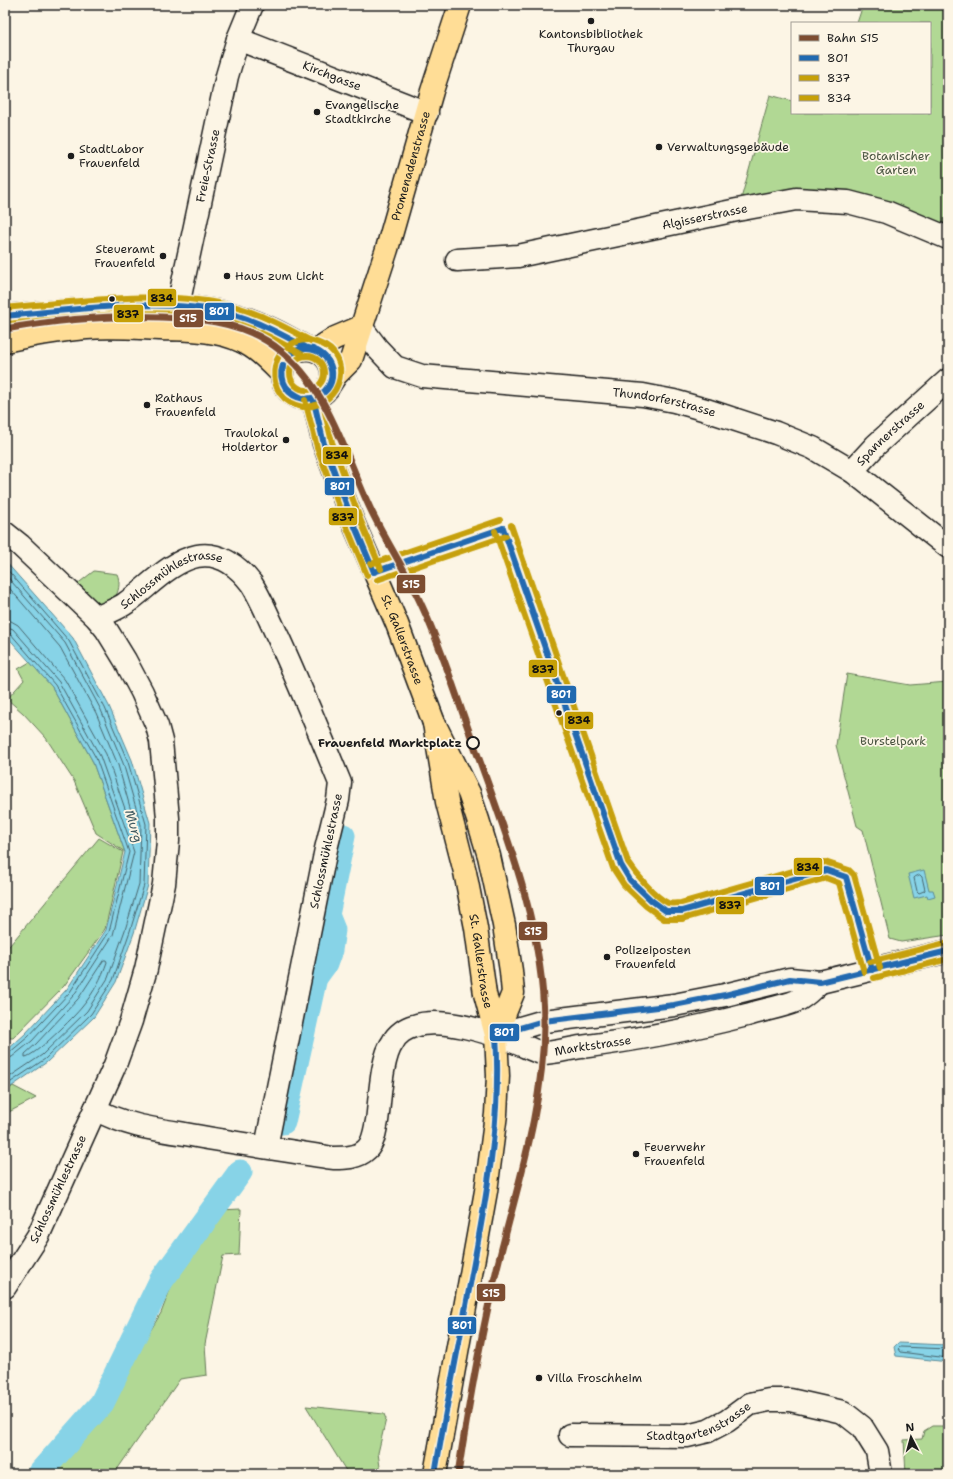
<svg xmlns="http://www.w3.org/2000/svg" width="953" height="1479" viewBox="0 0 953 1479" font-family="'Shantell Sans',sans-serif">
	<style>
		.green { fill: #b1d894; stroke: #667a58 }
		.water { fill: #87d3e7; stroke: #5c8a96 }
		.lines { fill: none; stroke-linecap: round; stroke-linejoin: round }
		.shore { stroke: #47656d; stroke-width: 1 }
		.canal { stroke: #87d3e7; stroke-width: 25 }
		.minor-casing { stroke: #1c1c1c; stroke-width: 25 }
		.major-casing { stroke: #1c1c1c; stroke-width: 25 }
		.minor { stroke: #fcf5e5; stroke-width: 22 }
		.major { stroke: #ffdd96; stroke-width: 22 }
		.bus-1-casing { stroke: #fcf5e5; stroke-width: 9 }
		.bus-2-casing { stroke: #fcf5e5; stroke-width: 9 }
		.bus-3-casing { stroke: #fcf5e5; stroke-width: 9 }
		.bus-1 { stroke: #2069b0; stroke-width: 6 }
		.bus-2 { stroke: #c6a007; stroke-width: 6 }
		.bus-3 { stroke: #c6a007; stroke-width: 6 }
		.rail-1-casing { stroke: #fcf5e5; stroke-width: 10 }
		.rail-1 { stroke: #7d4d31; stroke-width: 7 }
		.poi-dot { fill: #1c1c1c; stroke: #fcf5e5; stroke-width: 1.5 }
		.stop-dot { fill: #fcf5e5; stroke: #1c1c1c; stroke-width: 2 }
		.labels { text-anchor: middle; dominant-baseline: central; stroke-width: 3.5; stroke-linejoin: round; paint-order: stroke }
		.poi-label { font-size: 12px; fill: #1c1c1c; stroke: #fcf5e5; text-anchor: start }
		.street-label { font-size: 12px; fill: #1c1c1c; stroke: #fcf5e5 }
		.park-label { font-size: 12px; fill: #495440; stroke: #fcf5e5 }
		.stop-label { font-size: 12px; font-weight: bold; fill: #1c1c1c; stroke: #fcf5e5; text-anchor: end }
		.water-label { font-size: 13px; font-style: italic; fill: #415c63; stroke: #fcf5e5 }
		.line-badge { stroke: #fcf5e5; stroke-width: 1.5 }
		.badge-label { font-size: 11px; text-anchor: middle; font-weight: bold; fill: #fff }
		.pale-badge-label { font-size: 11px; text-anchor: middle; font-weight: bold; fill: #111 }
	</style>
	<rect width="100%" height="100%" fill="#fcf5e5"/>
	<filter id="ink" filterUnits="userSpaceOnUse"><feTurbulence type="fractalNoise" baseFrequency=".025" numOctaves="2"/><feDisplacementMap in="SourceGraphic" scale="8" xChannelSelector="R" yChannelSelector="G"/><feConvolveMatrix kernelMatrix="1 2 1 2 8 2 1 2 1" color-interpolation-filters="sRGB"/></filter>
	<g filter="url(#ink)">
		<g class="green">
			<path d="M863,5H948V238L886,212L741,199L770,95L792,101V113H930V23H857Z"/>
			<path d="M94,571L117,574C123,587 115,608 98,603C89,601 82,591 76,585Z"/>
			<path d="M30,662L52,687L92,760L125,852L96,833L74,781L46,738L23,713L7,699L24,680L18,669Z"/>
			<path d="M847,674L910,685L948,682V935L901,942L890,939L863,830L857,826L836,745Z"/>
			<path d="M99,838L123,852L105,929L64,986L13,1038H5V951Z"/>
			<path d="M13,1086L36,1098L5,1114V1093Z"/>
			<path d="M241,1209L239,1255L223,1256L205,1344L207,1375L180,1379L114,1474H51L108,1401L161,1313L181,1261L220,1210Z"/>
			<path d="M306,1406L384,1414L386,1419L378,1453L381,1474H348Z"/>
			<path d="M932,1426H948V1474H906L904,1440L922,1439L924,1431Z"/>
		</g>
		<g class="water">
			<path d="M5,561L73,638L109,706L132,760L150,823L148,885L134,933L116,982L94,1017L47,1062L5,1091V1052L25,1034L67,989L106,930L125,852L92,760L52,687L5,634Z"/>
			<path d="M924,870L929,890H933L935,896L928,898L927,895L914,898L908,874Z"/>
			<path d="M898,1343L948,1345V1362L896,1356L894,1347Z"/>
		</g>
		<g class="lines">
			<g class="shore">
				<path d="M5,567L69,641L105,708L128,762L146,824L144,885L130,931L113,980L91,1014L45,1059L5,1086"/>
				<path d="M5,574L65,643L101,710L123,763L141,825L139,884L125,930L108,978L87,1011L42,1055L5,1080"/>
				<path d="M5,583L60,647L96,713L118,765L135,825L134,827L131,826L106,754L65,680L18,625L11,621L5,620"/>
				<path d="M5,626L13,629L59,682L100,756L134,852L113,935L74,995L32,1041L12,1057L5,1059"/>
				<path d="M5,631L10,633L55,685L96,758L129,852L109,932L70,992L28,1037L9,1053L5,1054"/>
				<path d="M920,875L922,877L925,890L924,891L919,893L917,891L914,878L915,877Z"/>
				<path d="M104,960H106L107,962C102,977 93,994 82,1007C75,1016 34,1057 25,1057V1054L36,1044L78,999Z"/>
				<path d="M948,1349L900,1347L898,1349L900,1352L948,1358"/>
			</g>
			<g class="canal">
				<path d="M317,975L325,964L330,950L333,930L327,915L343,836"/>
				<path d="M283,1122L315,977L317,955"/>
				<path d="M39,1474L102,1403L161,1281L240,1172"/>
			</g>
			<g class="minor-casing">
				<g id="minor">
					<path id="s1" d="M238,39L427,113"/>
					<path id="s2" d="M457,260L518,256L737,210L796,199L848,202L886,212L948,238"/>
					<path id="s3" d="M361,327L377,348L395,367L422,376L643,395L674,401L706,410L776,433L813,448L852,471L948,547"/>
					<path id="s4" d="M173,329L227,76L238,39L252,5"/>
					<path id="s5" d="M852,471L876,445L948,380"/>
					<path d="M5,533L20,545L97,618L106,629L125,660L142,692L157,726L161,741L168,818V841L164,884L146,969L131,1021L115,1065L38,1236L5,1287"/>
					<path id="s6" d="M97,618C106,613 118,609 126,603C147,588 171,561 197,556C219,552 238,566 251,583C261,598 270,621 278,637C300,685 320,734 340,783L338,800L326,849L266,1147"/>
					<path d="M496,1035L544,1021L674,1005L725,995L790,979L820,982L948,951"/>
					<path id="s7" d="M95,1109C123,1125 153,1129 185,1134C234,1143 284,1150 333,1158C345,1158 358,1158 367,1149C374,1142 375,1130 377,1121C380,1100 381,1058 393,1042C397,1034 406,1028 414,1026C441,1017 488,1032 514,1042C523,1045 533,1051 542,1053C549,1054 572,1048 581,1047C637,1040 692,1029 747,1015C762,1010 782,1007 796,1001C805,997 813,988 820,982"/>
					<path id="s8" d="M570,1435L687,1436L708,1431L727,1421L750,1404L769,1400H790L843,1412L862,1427L877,1451L881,1474"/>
				</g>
			</g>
			<g class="major-casing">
				<g id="major">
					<path d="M5,316C55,312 104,306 154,306C184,306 215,308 244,318C266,325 287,337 307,348"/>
					<path d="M5,341C32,335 59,330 87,328C111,326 136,328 160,329C187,330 216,329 241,341C257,348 269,361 281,373"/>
					<circle cx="307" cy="374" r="25"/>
					<path d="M316,350L335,338L361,327"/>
					<path id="s9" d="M330,384L336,375L351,360L387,249L432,91L460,5"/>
					<path id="s10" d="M313,398L324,444L353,522L397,624L434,723L469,793L478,820L489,856L504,925L511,971L513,993L496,1035"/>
					<path id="s11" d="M434,723L447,802L465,872L476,928L485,994L496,1035L498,1076L496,1114L486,1191L435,1474"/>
				</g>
			</g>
			<use href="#minor" class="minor"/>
			<use href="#major" class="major"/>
			<g class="bus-1-casing">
				<g id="bus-1">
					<path d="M5,316C76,310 162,296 232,314C259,322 283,335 307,348"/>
					<path d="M292,353C299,349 305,347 313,349C342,360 337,398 306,399"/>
					<path d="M292,353C330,333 351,393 306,399"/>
					<path d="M283,365C280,385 287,391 304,399"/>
					<path d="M283,365C277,381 288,397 304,399"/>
					<path d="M313,398L324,444L353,522L374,572"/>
					<path d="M503,528L621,865L630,880L651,900L666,911H682L826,870L846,877L872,970"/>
					<path d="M374,572L503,528"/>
					<path d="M435,1474C447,1401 462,1329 475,1257C489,1184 501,1109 496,1035L544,1021L674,1005L725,995L790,979L820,982L948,951"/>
				</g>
			</g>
			<g class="bus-2-casing">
				<g id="bus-2">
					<path d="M6,324C75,318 164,304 231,322C257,329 280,342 303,355"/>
					<path d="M305,400L317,447L346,525L367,575"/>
					<path d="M303,407C261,400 267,340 308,340C311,340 316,342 319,343C354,355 343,405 306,407"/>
					<path d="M495,531L613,868L624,885L646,906L664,919H682L826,878L839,883L864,972"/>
					<path d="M377,580L506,536"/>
					<path d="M874,978L948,959"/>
				</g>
			</g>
			<g class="bus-3-casing">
				<g id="bus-3">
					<path d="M5,308C76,302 167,288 236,307C263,315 287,328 311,341"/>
					<circle cx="307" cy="373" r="17"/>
					<path d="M321,396L332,442L360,519L381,569"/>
					<path d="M511,525L628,862C636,874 655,897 668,903C671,904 677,903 681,903L825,862L849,870L854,875L880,968"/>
					<path d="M371,564L500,520"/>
					<path d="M870,962L946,943"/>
				</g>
			</g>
			<use href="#bus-1" class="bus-1"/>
			<use href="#bus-2" class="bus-2"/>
			<use href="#bus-3" class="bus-3"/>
			<g class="rail-1-casing">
				<path id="rail-1" d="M5,329C58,320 106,315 160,317C196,318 235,321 267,341C326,378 342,448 370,508C386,542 407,572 422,606C443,651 457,699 474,745C506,834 544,927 544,1024C544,1103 519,1180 500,1256C482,1328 469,1401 458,1474"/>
			</g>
			<use href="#rail-1" class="rail-1"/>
		</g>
	</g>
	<g class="poi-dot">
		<circle cx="591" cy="21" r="4"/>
		<circle cx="317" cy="112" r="4"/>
		<circle cx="659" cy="147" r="4"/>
		<circle cx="71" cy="156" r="4"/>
		<circle cx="163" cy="256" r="4"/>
		<circle cx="227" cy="276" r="4"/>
		<circle cx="112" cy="299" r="3.5"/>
		<circle cx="147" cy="405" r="4"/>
		<circle cx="286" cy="440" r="4"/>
		<circle cx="559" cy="713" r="3.5"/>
		<circle cx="607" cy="957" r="4"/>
		<circle cx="636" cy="1154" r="4"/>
		<circle cx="539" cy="1378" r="4"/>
	</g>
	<circle class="stop-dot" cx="473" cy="743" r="6"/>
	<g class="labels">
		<g class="poi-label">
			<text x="591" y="34" text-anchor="middle">Kantonsbibliothek<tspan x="591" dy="14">Thurgau</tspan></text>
			<text x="325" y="105">Evangelische<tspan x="325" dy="14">Stadtkirche</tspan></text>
			<text x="667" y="147">Verwaltungsgebäude</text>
			<text x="79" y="149">StadtLabor<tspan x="79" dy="14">Frauenfeld</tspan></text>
			<text x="155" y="249" text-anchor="end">Steueramt<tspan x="155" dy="14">Frauenfeld</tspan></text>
			<text x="235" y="276">Haus zum Licht</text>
			<text x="155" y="398">Rathaus<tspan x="155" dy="14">Frauenfeld</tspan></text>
			<text x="278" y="433" text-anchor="end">Traulokal<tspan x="278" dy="14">Holdertor</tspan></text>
			<text x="615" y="950">Polizeiposten<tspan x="615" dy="14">Frauenfeld</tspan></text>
			<text x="644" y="1147">Feuerwehr<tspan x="644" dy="14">Frauenfeld</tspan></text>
			<text x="547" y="1378">Villa Froschheim</text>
		</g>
		<g class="street-label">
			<text stroke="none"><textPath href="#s1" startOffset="101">Kirchgasse</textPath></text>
			<text stroke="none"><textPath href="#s4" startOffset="167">Freie-Strasse</textPath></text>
			<text stroke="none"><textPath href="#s9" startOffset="235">Promenadenstrasse</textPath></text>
			<text stroke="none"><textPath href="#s2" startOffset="252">Algisserstrasse</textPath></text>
			<text stroke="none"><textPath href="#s3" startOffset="325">Thundorferstrasse</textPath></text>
			<text stroke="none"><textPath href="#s5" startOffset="54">Spannerstrasse</textPath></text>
			<text stroke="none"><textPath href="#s6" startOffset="86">Schlossmühlestrasse</textPath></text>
			<text stroke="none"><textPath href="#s10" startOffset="258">St. Gallerstrasse</textPath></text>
			<text transform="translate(326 851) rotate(-78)">Schlossmühlestrasse</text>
			<text stroke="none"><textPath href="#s11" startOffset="243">St. Gallerstrasse</textPath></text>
			<text stroke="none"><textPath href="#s7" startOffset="603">Marktstrasse</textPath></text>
			<text transform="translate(58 1189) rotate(-65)">Schlossmühlestrasse</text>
			<text stroke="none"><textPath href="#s8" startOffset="132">Stadtgartenstrasse</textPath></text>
		</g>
		<g class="park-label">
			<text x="896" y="156">Botanischer<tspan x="896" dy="14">Garten</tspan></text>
			<text x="893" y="741">Burstelpark</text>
		</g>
		<g class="stop-label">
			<text x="462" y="743">Frauenfeld Marktplatz</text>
		</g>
		<g class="water-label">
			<text transform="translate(134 826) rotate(74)">Murg</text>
		</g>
	</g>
	<g class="line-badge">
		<rect x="147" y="288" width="30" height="19" rx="4" fill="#c6a007"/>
		<rect x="204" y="302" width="31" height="19" rx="4" fill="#2069b0"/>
		<rect x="113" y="304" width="31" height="19" rx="4" fill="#c6a007"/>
		<rect x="173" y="309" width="31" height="19" rx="4" fill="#7d4d31"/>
		<rect x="322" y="446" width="30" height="19" rx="4" fill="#c6a007"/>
		<rect x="324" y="477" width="31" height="19" rx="4" fill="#2069b0"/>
		<rect x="328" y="507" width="30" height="19" rx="4" fill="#c6a007"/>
		<rect x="396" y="574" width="30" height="20" rx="4" fill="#7d4d31"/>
		<rect x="528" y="659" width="30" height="19" rx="4" fill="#c6a007"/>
		<rect x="546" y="685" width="31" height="19" rx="4" fill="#2069b0"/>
		<rect x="564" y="711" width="30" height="19" rx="4" fill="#c6a007"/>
		<rect x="793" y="857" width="30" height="19" rx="4" fill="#c6a007"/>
		<rect x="754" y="876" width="31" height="20" rx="4" fill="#2069b0"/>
		<rect x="715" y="896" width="30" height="19" rx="4" fill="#c6a007"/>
		<rect x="518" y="921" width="30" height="20" rx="4" fill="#7d4d31"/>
		<rect x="489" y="1023" width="31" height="19" rx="4" fill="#2069b0"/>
		<rect x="476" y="1283" width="30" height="19" rx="4" fill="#7d4d31"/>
		<rect x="447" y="1316" width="30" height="19" rx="4" fill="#2069b0"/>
	</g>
	<g class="badge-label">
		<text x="219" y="315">801</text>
		<text x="188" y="322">S15</text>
		<text x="340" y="490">801</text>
		<text x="411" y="588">S15</text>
		<text x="561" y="698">801</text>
		<text x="770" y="890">801</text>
		<text x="533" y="935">S15</text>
		<text x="504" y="1036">801</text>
		<text x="491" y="1297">S15</text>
		<text x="462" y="1329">801</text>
	</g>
	<g class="pale-badge-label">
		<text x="162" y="302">834</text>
		<text x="128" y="318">837</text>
		<text x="337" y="459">834</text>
		<text x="343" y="521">837</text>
		<text x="543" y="673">837</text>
		<text x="579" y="724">834</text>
		<text x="808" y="871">834</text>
		<text x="730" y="909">837</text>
	</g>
	<rect width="953" height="1479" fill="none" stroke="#fcf5e5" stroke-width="20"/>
	<rect x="10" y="10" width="933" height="1459" fill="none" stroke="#1c1c1c" stroke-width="1.5" filter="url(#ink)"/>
	<rect x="791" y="22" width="140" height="92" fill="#fcf5e5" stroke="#a29e95"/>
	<rect x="799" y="35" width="20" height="6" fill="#7d4d31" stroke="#a29e95"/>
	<text x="827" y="42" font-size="12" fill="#1c1c1c">Bahn S15</text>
	<rect x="799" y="55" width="20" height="6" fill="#2069b0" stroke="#a29e95"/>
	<text x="827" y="62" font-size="12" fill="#1c1c1c">801</text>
	<rect x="799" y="75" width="20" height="6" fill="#c6a007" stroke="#a29e95"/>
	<text x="827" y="82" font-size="12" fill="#1c1c1c">837</text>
	<rect x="799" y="95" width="20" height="6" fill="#c6a007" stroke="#a29e95"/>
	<text x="827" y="102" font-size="12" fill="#1c1c1c">834</text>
	<g transform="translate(911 1437) rotate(354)" stroke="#fcf5e5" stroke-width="3" paint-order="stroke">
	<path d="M0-3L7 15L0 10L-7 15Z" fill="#1c1c1c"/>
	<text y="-6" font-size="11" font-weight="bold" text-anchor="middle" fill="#1c1c1c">N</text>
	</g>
</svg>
